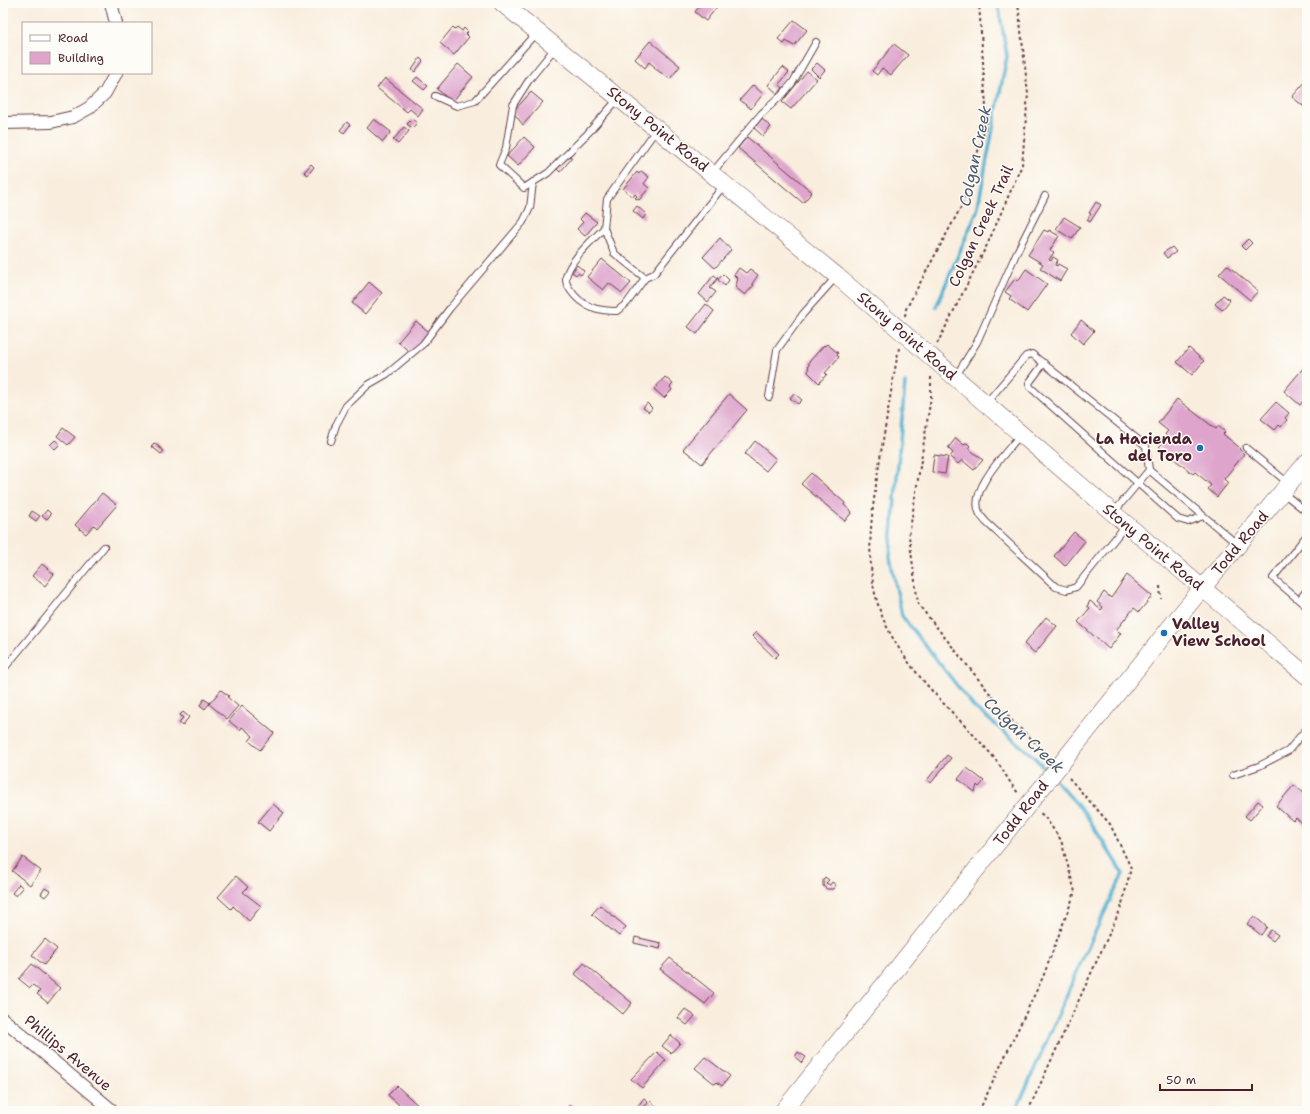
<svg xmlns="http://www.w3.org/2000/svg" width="1310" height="1114" viewBox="0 0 1310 1114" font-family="'Shantell Sans',sans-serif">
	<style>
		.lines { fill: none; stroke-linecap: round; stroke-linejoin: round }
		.stream { stroke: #53b1d1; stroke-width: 3.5 }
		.building { fill: #dea4cc }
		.lane-casing { stroke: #643e46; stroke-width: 8 }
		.street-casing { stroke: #643e46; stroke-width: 14 }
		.secondary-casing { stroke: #643e46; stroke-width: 18 }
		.path { stroke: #643e46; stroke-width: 2; stroke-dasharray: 3 3; stroke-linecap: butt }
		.lane { stroke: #fff; stroke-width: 6 }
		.street { stroke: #fff; stroke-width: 12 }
		.secondary { stroke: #fff; stroke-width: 17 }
		.poi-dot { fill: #1f6fb2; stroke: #fdfcf7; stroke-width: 1.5 }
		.labels { text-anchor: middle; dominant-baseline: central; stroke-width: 3; stroke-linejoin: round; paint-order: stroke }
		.street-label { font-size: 15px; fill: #4a1f2b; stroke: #fdfcf7 }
		.poi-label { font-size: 15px; font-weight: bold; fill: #4a1f2b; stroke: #fdfcf7; text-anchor: end }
		.water-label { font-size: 16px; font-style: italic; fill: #4e596d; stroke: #fdfcf7 }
	</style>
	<rect width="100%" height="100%" fill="#fdfcf7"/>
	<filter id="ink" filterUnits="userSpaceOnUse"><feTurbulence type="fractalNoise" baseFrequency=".025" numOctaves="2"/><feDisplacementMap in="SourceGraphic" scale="8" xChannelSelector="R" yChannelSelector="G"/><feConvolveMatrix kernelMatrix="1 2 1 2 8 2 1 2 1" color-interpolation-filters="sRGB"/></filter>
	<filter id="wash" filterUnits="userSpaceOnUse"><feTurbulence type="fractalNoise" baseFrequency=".012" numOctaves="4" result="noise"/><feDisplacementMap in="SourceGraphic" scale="16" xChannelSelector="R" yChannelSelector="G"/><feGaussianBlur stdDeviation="0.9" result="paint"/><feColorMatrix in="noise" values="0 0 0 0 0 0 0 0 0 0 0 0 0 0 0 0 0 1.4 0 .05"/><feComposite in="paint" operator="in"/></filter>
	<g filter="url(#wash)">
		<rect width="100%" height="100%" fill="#f9eede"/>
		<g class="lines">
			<g class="stream">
				<path d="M936,307L977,211L1007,56L998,3"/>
				<path d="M905,383L890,557L902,616L974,707L1034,757L1049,773"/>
				<path d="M1016,1111L1085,953L1123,874L1085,813L1054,779"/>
			</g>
		</g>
		<g id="blocks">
			<g class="building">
				<path d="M702,3H720L706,21L695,12Z"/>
				<path d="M794,20L807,30L794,46L786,41L784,44L778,39Z"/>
				<path d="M453,27L455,29L457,27L462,31L464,28L468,32L466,34L469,37L454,55L440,43Z"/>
				<path d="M650,41L680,66L670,79L654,68L655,67L649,62L645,68L635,59Z"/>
				<path d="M894,44L908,55L891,75L882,68L877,75L872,71Z"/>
				<path d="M420,58L423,61L415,72L412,70Z"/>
				<path d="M817,63L825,70L819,77L811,69Z"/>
				<path d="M458,64L473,77L452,102L437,89Z"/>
				<path d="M783,67L789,72L779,84L783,88L778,94L768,85Z"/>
				<path d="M807,71L817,79L791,109L782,102Z"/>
				<path d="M417,77L428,86L424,90L413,81Z"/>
				<path d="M385,78L423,109L418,116L410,109L407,112L377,88Z"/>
				<path d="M1307,80V105L1305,104L1303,106L1292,97Z"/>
				<path d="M753,85L763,94L751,109L740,100Z"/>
				<path d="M531,92L543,102L523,125L513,112Z"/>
				<path d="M374,119L391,132L383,142L367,128Z"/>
				<path d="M412,119L417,123L412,128L407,124Z"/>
				<path d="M762,119L771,127L763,136L754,128Z"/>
				<path d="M347,122L350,125L344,133L340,130Z"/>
				<path d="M404,127L409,131L398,144L393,140Z"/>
				<path d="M524,137L535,147L518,166L507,156Z"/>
				<path d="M747,137L812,192L803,203L738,148Z"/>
				<path d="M568,155L572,158L560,172L557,169Z"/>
				<path d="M311,164L314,167L308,175L304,172Z"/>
				<path d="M641,171L649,177L644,184L649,188L639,200L635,198L637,196L635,194L633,197L623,189L637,172L639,174Z"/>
				<path d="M1096,202L1101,205L1090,222L1087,220L1091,214L1089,213Z"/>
				<path d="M637,206L646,214L643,219L633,211Z"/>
				<path d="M585,213L597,222L585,236L577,229L583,222L580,219Z"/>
				<path d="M1064,217L1080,227L1072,239L1056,229Z"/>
				<path d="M1044,230L1048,232L1049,230L1059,236L1050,250L1054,252L1049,260L1051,261L1053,257L1058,260L1055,265L1057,266L1058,264L1067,269L1060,281L1040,268L1043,264L1028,255Z"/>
				<path d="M720,238L731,250L715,268L703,257Z"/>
				<path d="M1248,239L1252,243L1245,250L1241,246Z"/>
				<path d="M1172,247L1176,252L1167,258L1163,253Z"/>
				<path d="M602,259L631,283L622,293L609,283L603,290L587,277Z"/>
				<path d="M577,265L584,271L581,275L578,273L576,275L572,272Z"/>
				<path d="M1227,265L1258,291L1250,300L1219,274Z"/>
				<path d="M739,268L746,273L750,269L758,275L752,284L754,285L745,295L735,287L738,279L734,275Z"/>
				<path d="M1026,269L1047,284L1027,312L1009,299L1011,296L1005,292L1015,279L1018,281Z"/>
				<path d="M723,274L729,280L725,286L718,280Z"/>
				<path d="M714,275L718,278L710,288L716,292L708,302L699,294Z"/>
				<path d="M369,282L382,293L365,314L352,303Z"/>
				<path d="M1223,295L1230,300L1222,310L1215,304Z"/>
				<path d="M706,304L714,311L697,334L688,327Z"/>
				<path d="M1081,320L1094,331L1083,344L1071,333Z"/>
				<path d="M416,321L429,332L411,353L398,342Z"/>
				<path d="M827,344L838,353L837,355L839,357L825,373L827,374L819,383L808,372L809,362L824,345L825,346Z"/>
				<path d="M1189,348L1204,361L1192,375L1177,362Z"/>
				<path d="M1305,366L1307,368V396L1300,405L1284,391Z"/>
				<path d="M665,377L673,384L670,387L672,390L664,398L654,389Z"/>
				<path d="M794,393L802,400L798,404L790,398Z"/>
				<path d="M729,394L747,410L702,464L683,449Z"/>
				<path d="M1177,399L1216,429L1218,426L1225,432L1223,434L1240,448L1239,449L1244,454L1224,479L1228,483L1217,497L1208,489L1211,485L1195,472L1193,474L1159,447L1168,437L1165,434L1168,431L1158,423Z"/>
				<path d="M1276,402L1289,413L1285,418L1287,420L1281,427L1279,425L1275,430L1261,419Z"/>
				<path d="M647,403L652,408L649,412L643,408Z"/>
				<path d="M63,428L75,437L68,445L57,436Z"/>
				<path d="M956,438L964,445L967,443L970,446L968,448L983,460L974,470L962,460L958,464L950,457L953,453L948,448Z"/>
				<path d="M55,440L60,444L55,449L50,445Z"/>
				<path d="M755,441L776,459L766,471L745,454Z"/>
				<path d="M154,443L164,451L161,454L151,446Z"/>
				<path d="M934,455L948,457L945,474L932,472Z"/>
				<path d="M811,473L845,503L844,505L852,512L845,521L801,484Z"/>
				<path d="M102,493L117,505L97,528L94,525L86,534L75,525Z"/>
				<path d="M47,510L51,514L47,519L42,516Z"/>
				<path d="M32,511L40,516L36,521L29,516Z"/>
				<path d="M1074,532L1085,541L1065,566L1054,556Z"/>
				<path d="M42,564L54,574L45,586L32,576Z"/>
				<path d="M1127,575L1152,596L1139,612L1134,608L1116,630L1121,633L1109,649L1078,622L1090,608L1087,606L1090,601L1101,610L1103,607L1097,602L1104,592L1111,598Z"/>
				<path d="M1046,617L1057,626L1035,653L1024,644Z"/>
				<path d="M756,632L779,654L775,658L752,636Z"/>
				<path d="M221,690L229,696L227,697L238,706L227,719L209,704Z"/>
				<path d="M204,699L210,703L205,709L200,705Z"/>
				<path d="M242,706L274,733L260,750L249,741L253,736L242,727L240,730L229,721Z"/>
				<path d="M183,712L189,717L182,726L179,722L183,718L180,715Z"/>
				<path d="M947,755L951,758L931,783L927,780Z"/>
				<path d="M967,768L984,781L979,787L977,785L975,792L958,779Z"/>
				<path d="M1294,785L1304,793L1307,789V827L1296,818L1293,821L1276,806Z"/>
				<path d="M1258,801L1263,805L1250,820L1245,816Z"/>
				<path d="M273,804L284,813L269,831L258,822Z"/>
				<path d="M23,857L41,871L30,885L12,871Z"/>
				<path d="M236,876L248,887L243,892L261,906L249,921L233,906L231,909L218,897Z"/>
				<path d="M825,877L829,880L826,883L830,885L832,882L836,885L833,889H827L823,886V880Z"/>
				<path d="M19,884L23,888L16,896L12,893Z"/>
				<path d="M45,888L50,891L45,897L41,894Z"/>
				<path d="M600,905L626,927L619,936L592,914Z"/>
				<path d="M1254,916L1267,927L1261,935L1247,924Z"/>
				<path d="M1271,930L1278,935L1273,941L1266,936Z"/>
				<path d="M635,937L661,943L660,949L634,943Z"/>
				<path d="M45,939L57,949L44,965L32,955Z"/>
				<path d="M670,958L714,993L705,1004L660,969Z"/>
				<path d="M584,963L632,1003L623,1014L575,974Z"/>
				<path d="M32,964L60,988L48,1003L37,994L40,991L33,985L30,988L19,979Z"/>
				<path d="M685,1009L695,1016L687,1025L678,1018Z"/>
				<path d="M671,1035L680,1043L671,1053L662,1046Z"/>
				<path d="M657,1052L666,1060L642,1088L631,1079Z"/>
				<path d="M798,1052L806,1057L802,1063L795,1057Z"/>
				<path d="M705,1057L730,1076L722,1086L717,1082L715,1084L695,1068Z"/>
				<path d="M397,1086L422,1109L420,1111H406L388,1095Z"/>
				<path d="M644,1098L648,1101L639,1111H634Z"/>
				<path d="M650,1101L657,1107L654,1111H641Z"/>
				<path d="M570,1104L579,1111H565Z"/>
			</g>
		</g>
	</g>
	<g filter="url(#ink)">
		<use href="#blocks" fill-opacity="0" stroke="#643e46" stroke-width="1"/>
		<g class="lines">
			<g class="lane-casing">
				<g id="lane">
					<path d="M555,48L529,80L513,105L506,148L499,165L524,188L548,173L588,133L618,99"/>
					<path d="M435,96L457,106L475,101L536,33"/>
					<path d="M656,130L607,199L604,228L614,253L645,278L654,274L724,185"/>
					<path d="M712,173L761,114L784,93L793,82L816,42"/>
					<path d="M604,228C593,240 570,259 566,277C565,282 568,287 571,291C582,307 598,311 617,311L627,303L645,278"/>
					<path d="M1044,363L1029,383L1030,387L1178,519L1188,522L1203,516"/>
					<path d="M956,376L977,342L1016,254L1045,196"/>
					<path d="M769,397L777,350L803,314L836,277"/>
					<path d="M987,402L1026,356L1032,354L1146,446L1149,470L1237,544"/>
					<path d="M1020,435C1007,452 969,489 979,512C980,516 984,519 986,522L1056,587L1067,590L1076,587L1126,525"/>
					<path d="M331,441L336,425L346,406L368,385L387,374L423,344L450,308L523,222L530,208L533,182"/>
					<path d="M1246,448L1288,483"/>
					<path d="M1283,493L1307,512"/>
					<path d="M1114,512L1149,470"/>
					<path d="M1307,535L1273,578L1307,607"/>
					<path d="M1299,600L1307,590"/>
					<path d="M3,670L104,547"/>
					<path d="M1233,775L1259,766L1288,751L1307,728"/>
				</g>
			</g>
			<g class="street-casing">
				<g id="street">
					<path d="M111,3L116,23"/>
					<path d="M3,123L51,122L73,117L89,108L105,93L116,73"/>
					<path d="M3,1019L113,1111"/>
				</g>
			</g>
			<g class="secondary-casing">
				<g id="secondary">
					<path d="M502,3L837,276L1113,513L1307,676"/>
					<path d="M783,1111L1180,615L1307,462"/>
				</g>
			</g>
			<g class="path">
				<path d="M905,316L906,309L961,207L987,122L979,3"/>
				<path d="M937,344L988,243L1022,165L1028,94L1018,3"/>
				<path d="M899,348C892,383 887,418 881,452C872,512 859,575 889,631C914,679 956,714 991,754C1002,767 1008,781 1019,794"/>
				<path d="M931,377V397L909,536L918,604L1012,721L1050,756"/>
				<path d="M1160,586L1161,599"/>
				<path d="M979,1111L1043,977L1075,892L1061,840L1044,816L1040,813"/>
				<path d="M1028,1111L1121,908L1131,868L1110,824L1069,778"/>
			</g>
			<use href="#lane" class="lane"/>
			<use href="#street" class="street"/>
			<use href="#secondary" class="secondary"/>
		</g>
	</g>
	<g class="poi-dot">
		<circle cx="1200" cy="448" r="4"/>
		<circle cx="1164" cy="633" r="4"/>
	</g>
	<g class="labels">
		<g class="street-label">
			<text transform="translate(658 129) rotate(39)">Stony Point Road</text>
			<text transform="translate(981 226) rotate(-65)">Colgan Creek Trail</text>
			<text transform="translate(907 336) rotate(41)">Stony Point Road</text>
			<text transform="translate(1240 543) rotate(-50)">Todd Road</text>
			<text transform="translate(1153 547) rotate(40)">Stony Point Road</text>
			<text transform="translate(1021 813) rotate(-52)">Todd Road</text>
			<text transform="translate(68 1053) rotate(40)">Phillips Avenue</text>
		</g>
		<g class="poi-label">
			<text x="1192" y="439">La Hacienda<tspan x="1192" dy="17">del Toro</tspan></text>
			<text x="1172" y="624" text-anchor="start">Valley<tspan x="1172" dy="17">View School</tspan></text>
		</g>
		<g class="water-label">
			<text transform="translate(975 156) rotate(-78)">Colgan Creek</text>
			<text transform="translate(1024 735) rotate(43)">Colgan Creek</text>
		</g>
	</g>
	<rect width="1310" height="1114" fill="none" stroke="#fdfcf7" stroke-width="16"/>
	<rect x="22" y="22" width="130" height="52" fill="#fdfcf7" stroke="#b5a4a5"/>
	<rect x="30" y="35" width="20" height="6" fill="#ffffff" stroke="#b5a4a5"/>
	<text x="58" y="42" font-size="12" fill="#4a1f2b">Road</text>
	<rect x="30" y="52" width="20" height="12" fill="#dea4cc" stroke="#b5a4a5"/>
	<text x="58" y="62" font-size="12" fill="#4a1f2b">Building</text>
	<path d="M1160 1084v6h92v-6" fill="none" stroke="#4a1f2b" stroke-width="2"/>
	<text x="1166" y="1084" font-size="12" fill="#4a1f2b" stroke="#fdfcf7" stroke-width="3" paint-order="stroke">50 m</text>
</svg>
